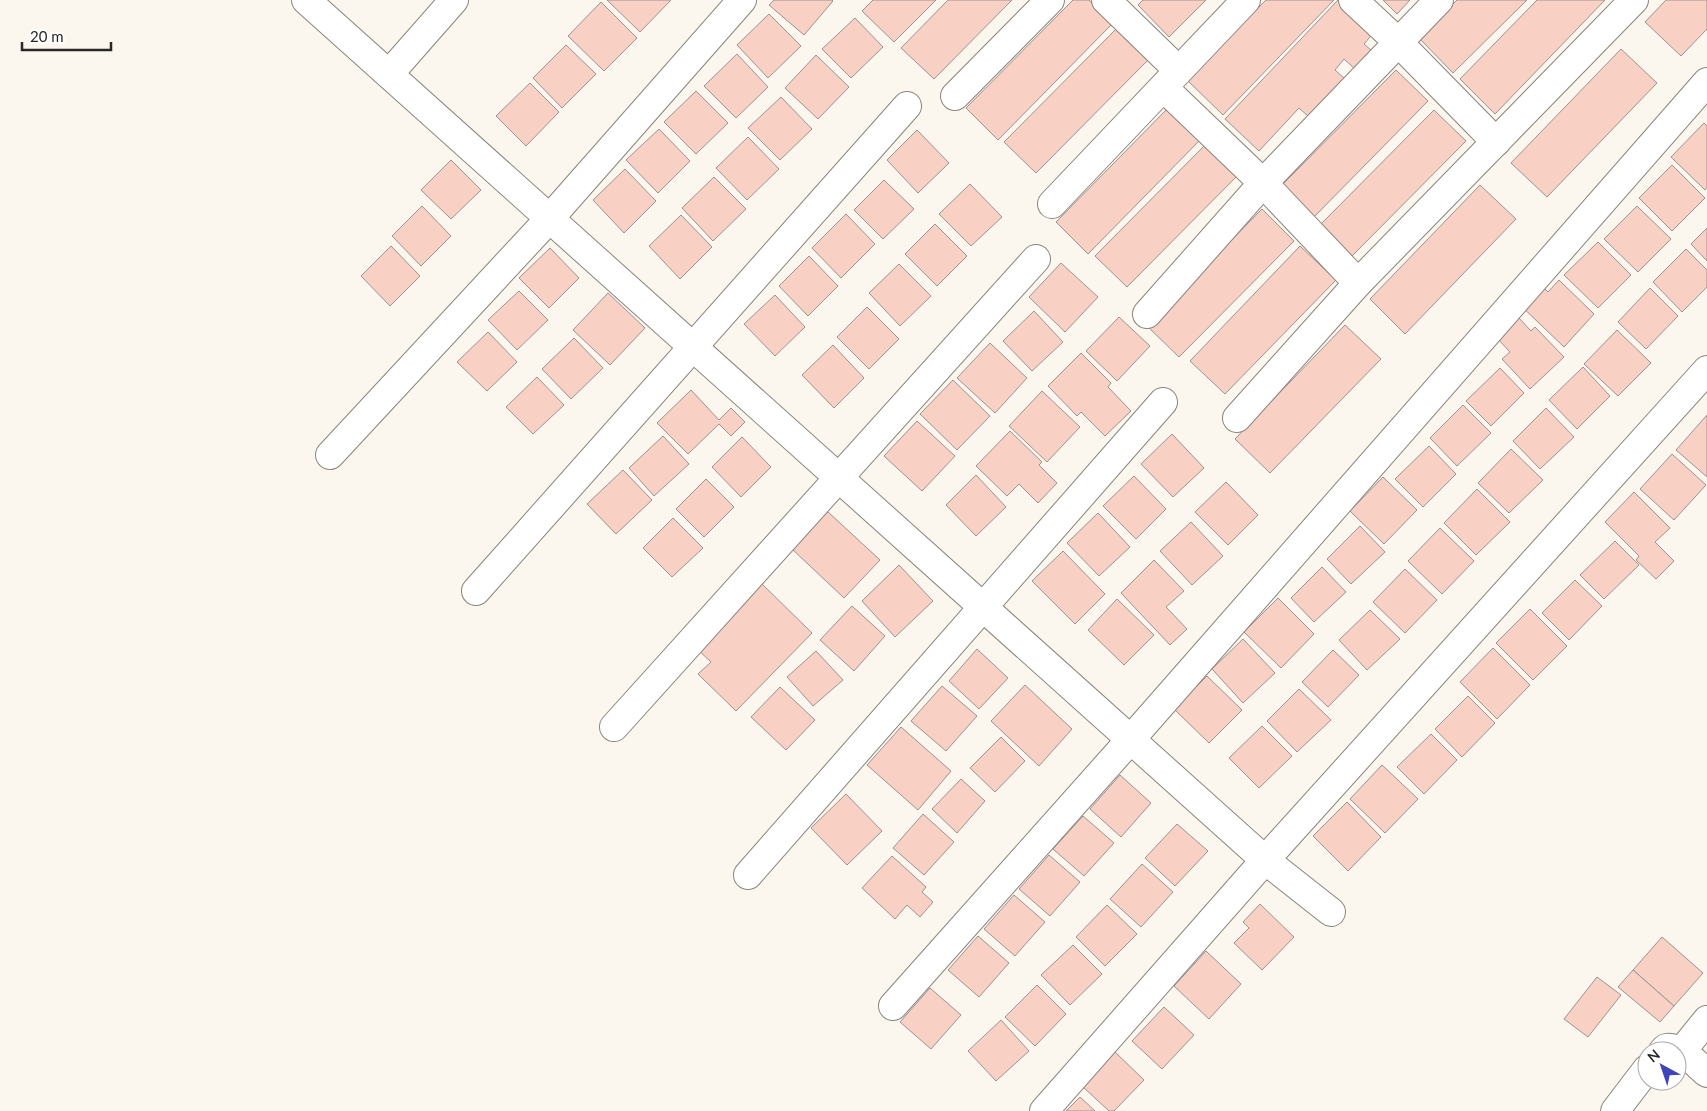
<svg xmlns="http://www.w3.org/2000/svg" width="1707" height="1111" viewBox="0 0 1707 1111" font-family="Lato,sans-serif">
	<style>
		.building { fill: #f9d0c4; stroke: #9c928f }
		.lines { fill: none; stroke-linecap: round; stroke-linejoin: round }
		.minor-casing { stroke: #89857d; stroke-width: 30 }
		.minor { stroke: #fff; stroke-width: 28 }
	</style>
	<rect width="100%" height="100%" fill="#fbf7ee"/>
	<g class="building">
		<path d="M607,0H671L640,32Z"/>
		<path d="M774,0H832L833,1L804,35L769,5Z"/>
		<path d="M873,0H936L894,42L862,11Z"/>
		<path d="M948,0H1012L934,79L901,48Z"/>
		<path d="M1073,0H1089L1112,24L998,140L966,108Z"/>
		<path d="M1143,0H1206L1169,37L1138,5Z"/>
		<path d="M1266,0H1334L1223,115L1187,80Z"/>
		<path d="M1338,0H1340L1374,32L1364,44L1372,51L1355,69L1344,59L1335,70L1345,79L1309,117L1299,108L1259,151L1225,119Z"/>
		<path d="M1383,0H1410L1397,14Z"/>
		<path d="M1457,0H1527L1453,73L1419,38Z"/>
		<path d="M1537,0H1605L1495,114L1460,79Z"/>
		<path d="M1666,0H1707V29L1681,56L1645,22Z"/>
		<path d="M601,2L637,38L604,71L568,36Z"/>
		<path d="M769,14L801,46L768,78L737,45Z"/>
		<path d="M855,18L883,47L851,78L822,49Z"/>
		<path d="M1119,26L1151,57L1036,173L1004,142Z"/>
		<path d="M566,45L596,74L562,108L533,78Z"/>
		<path d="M1621,49L1657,83L1547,197L1511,163Z"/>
		<path d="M737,54L768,87L736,118L704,86Z"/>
		<path d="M816,55L849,87L818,119L785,88Z"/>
		<path d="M1396,70L1428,101L1313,218L1281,186Z"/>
		<path d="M530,83L559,112L526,146L496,116Z"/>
		<path d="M696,91L728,123L696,154L664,122Z"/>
		<path d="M781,97L812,129L780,160L748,128Z"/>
		<path d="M1170,106L1202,138L1088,254L1056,222Z"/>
		<path d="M1434,110L1466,141L1351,257L1319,226Z"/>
		<path d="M1704,123L1707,126V187L1705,190L1671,157Z"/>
		<path d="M659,129L690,161L658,193L626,160Z"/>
		<path d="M917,130L949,163L918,193L887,160Z"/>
		<path d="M748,137L779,169L747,200L716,168Z"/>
		<path d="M1210,140L1242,171L1127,287L1095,256Z"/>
		<path d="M451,160L481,190L451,219L421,190Z"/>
		<path d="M1672,165L1705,198L1672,231L1639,198Z"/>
		<path d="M625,169L656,201L624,233L593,200Z"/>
		<path d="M714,177L746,209L713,241L682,208Z"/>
		<path d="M884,180L914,209L883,239L854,210Z"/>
		<path d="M970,184L1002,217L971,246L939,214Z"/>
		<path d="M1480,185L1516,219L1405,334L1370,299Z"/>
		<path d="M422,206L451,236L421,266L392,236Z"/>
		<path d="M1637,206L1671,239L1638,272L1604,239Z"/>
		<path d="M1262,209L1294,241L1179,357L1147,326Z"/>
		<path d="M846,214L875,244L841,278L812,248Z"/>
		<path d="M681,215L712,247L680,279L649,246Z"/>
		<path d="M935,224L967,256L937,286L905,254Z"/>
		<path d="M1707,228V261L1691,244Z"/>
		<path d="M1598,242L1631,275L1598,308L1564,275Z"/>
		<path d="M391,246L420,276L390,306L361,276Z"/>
		<path d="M1300,246L1336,280L1225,394L1190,361Z"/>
		<path d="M550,248L579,278L549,308L519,278Z"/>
		<path d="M1686,249L1707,270V287L1682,312L1653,282Z"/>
		<path d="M809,256L838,286L808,316L779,286Z"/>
		<path d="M1061,263L1098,297L1065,332L1029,297Z"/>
		<path d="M899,264L931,296L900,326L869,293Z"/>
		<path d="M1559,280L1594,314L1564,347L1518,303L1538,282L1548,292Z"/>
		<path d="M1650,288L1678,316L1646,349L1618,322Z"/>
		<path d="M519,291L548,320L517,350L488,320Z"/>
		<path d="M608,293L645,328L610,365L573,330Z"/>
		<path d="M775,295L805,327L775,356L744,324Z"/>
		<path d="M867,307L899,339L869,369L837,337Z"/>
		<path d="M1034,311L1063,342L1032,371L1003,341Z"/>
		<path d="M1119,317L1150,346L1117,381L1086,351Z"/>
		<path d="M1518,317L1531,331L1535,327L1564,357L1530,389L1502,359L1510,352L1496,337Z"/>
		<path d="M1345,325L1381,359L1270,473L1235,439Z"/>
		<path d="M1617,330L1651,363L1618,396L1584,364Z"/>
		<path d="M488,332L517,362L487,391L457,362Z"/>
		<path d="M574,338L603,368L571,399L542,369Z"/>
		<path d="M990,343L1027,378L995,413L957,378Z"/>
		<path d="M833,345L864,378L834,408L802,375Z"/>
		<path d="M1081,353L1111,383L1108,387L1131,411L1105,436L1081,412L1077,416L1048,386Z"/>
		<path d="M1583,367L1610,396L1577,429L1549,400Z"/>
		<path d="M1500,368L1524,393L1491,426L1466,401Z"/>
		<path d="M537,377L564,405L533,434L506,407Z"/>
		<path d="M953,380L990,416L957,450L920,414Z"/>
		<path d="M691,390L719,420L731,408L745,422L731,436L719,424L688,454L657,423Z"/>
		<path d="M1042,391L1080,427L1047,462L1009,426Z"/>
		<path d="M1463,405L1491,433L1457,466L1430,438Z"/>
		<path d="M1546,408L1574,437L1540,469L1513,441Z"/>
		<path d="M1707,415V477L1676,450Z"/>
		<path d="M917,421L955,456L922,491L884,456Z"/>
		<path d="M1010,431L1042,462L1039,465L1057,483L1038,503L1019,484L1007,496L976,466Z"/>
		<path d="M1172,434L1204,468L1173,497L1141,464Z"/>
		<path d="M663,436L689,464L654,496L629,468Z"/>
		<path d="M742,437L771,467L741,497L712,467Z"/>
		<path d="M1429,446L1456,474L1423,507L1395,479Z"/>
		<path d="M1511,449L1543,480L1509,513L1478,483Z"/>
		<path d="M1672,454L1706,485L1674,520L1640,489Z"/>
		<path d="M623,470L652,500L616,534L587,504Z"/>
		<path d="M976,475L1006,507L976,536L946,505Z"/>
		<path d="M1134,476L1166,509L1136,539L1103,506Z"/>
		<path d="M1383,477L1417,510L1384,544L1350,511Z"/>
		<path d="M706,479L734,507L704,537L676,509Z"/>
		<path d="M1226,482L1258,515L1228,545L1195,512Z"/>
		<path d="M1477,489L1510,522L1476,555L1444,523Z"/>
		<path d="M1634,492L1670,528L1655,542L1674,561L1656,579L1636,560L1639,556L1605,522Z"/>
		<path d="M827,511L880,560L844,598L792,549Z"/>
		<path d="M1098,513L1130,547L1099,576L1067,543Z"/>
		<path d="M673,518L703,548L672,577L643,548Z"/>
		<path d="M1191,522L1223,556L1192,585L1160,551Z"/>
		<path d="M1360,526L1385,552L1351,584L1327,559Z"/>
		<path d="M1440,528L1474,561L1442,594L1408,561Z"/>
		<path d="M1615,541L1639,565L1604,599L1580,575Z"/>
		<path d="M1063,551L1105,594L1075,624L1032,581Z"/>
		<path d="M1154,560L1184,591L1166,607L1187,629L1170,645L1121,593Z"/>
		<path d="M899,565L933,601L895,637L862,601Z"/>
		<path d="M1322,567L1346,592L1314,622L1291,598Z"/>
		<path d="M1405,569L1437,600L1405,633L1373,602Z"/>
		<path d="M1575,580L1602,606L1569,640L1542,613Z"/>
		<path d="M761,583L812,633L736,711L698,674L711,662L696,648Z"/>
		<path d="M1278,598L1314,634L1281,668L1244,632Z"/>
		<path d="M1117,599L1154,635L1124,665L1088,630Z"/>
		<path d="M852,606L885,636L854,671L820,640Z"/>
		<path d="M1530,609L1567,646L1533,680L1496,643Z"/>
		<path d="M1370,610L1400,639L1367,670L1339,640Z"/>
		<path d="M1243,639L1275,673L1243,703L1212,669Z"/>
		<path d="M1493,648L1530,685L1497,719L1460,682Z"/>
		<path d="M977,649L1008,678L979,709L949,681Z"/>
		<path d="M1333,650L1359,675L1328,707L1302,682Z"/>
		<path d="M816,651L843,680L813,706L787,677Z"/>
		<path d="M1207,676L1242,710L1209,743L1174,709Z"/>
		<path d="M1025,685L1072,729L1039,766L991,721Z"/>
		<path d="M942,686L977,716L946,751L911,721Z"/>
		<path d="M780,687L815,720L786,750L751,717Z"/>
		<path d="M1299,689L1331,720L1297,752L1267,721Z"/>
		<path d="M1468,696L1495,723L1462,757L1435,729Z"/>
		<path d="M1262,726L1292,756L1259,788L1229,758Z"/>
		<path d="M901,727L951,771L918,810L867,765Z"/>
		<path d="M1431,734L1457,760L1424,794L1397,767Z"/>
		<path d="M1001,737L1025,761L995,792L970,768Z"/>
		<path d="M1382,765L1418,799L1385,833L1350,799Z"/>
		<path d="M1120,775L1151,803L1121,837L1090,809Z"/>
		<path d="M961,779L985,801L957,833L932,809Z"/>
		<path d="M846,794L882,831L847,865L811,828Z"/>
		<path d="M1347,802L1381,837L1348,871L1313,836Z"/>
		<path d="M923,814L954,842L924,875L893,848Z"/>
		<path d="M1083,816L1114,843L1084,876L1053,849Z"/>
		<path d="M1177,824L1208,851L1175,886L1145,858Z"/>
		<path d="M1049,855L1080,882L1050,916L1019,889Z"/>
		<path d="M892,856L926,887L922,892L933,902L920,917L907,905L895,919L862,888Z"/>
		<path d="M1142,864L1173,892L1141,927L1110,899Z"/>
		<path d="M1014,895L1045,922L1015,956L984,929Z"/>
		<path d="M1260,904L1294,937L1262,970L1234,943L1249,928L1243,922Z"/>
		<path d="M1107,905L1137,934L1105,966L1076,937Z"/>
		<path d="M978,936L1009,963L979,997L948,970Z"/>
		<path d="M1662,937L1703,973L1674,1006L1633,970Z"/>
		<path d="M1073,945L1102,974L1070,1005L1041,975Z"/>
		<path d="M1206,951L1241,984L1209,1019L1174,986Z"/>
		<path d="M1633,970L1674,1006L1660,1022L1618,987Z"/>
		<path d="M1597,977L1621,995L1588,1037L1564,1019Z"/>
		<path d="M1037,985L1066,1014L1035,1046L1005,1017Z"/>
		<path d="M930,988L961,1015L931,1049L900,1022Z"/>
		<path d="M1164,1007L1194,1035L1162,1069L1132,1041Z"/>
		<path d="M1001,1020L1029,1051L996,1081L968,1051Z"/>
		<path d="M1114,1051L1144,1080L1114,1111H1109L1082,1086Z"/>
		<path d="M1080,1097L1095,1111H1066Z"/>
	</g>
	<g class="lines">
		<g class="minor-casing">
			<g id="minor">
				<path d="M306,0L1265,860L1331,912"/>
				<path d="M1106,0L1178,70"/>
				<path d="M1353,0L1398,42L1496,142"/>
				<path d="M389,74L454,0"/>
				<path d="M1164,88L1263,183L1358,283"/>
				<path d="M955,96L1050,0"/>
				<path d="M1052,204L1246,0"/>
				<path d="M1147,314L1263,183L1439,0"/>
				<path d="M1237,418L1358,283L1634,0"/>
				<path d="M330,455L550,218L742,0"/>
				<path d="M476,591L907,106"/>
				<path d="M614,727L1036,259"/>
				<path d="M748,875L1163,402"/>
				<path d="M893,1006L1131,739L1707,82"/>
				<path d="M1663,1051L1666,1048C1681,1046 1696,1064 1707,1073"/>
				<path d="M1681,1052L1707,1020"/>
				<path d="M1044,1111L1265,860L1707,370"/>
				<path d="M1615,1111L1647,1069"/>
			</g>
		</g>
		<use href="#minor" class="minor"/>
	</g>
	<g transform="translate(1662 1066) rotate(320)"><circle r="24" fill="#ffffff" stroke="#a9a9a7"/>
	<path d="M0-4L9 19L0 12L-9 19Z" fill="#3e46ba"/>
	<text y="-8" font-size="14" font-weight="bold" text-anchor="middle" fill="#282723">N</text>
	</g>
	<path d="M22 42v8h89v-8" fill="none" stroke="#282723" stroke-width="2.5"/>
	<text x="30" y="42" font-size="15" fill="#282723" stroke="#ffffff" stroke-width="4" paint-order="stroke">20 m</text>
</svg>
